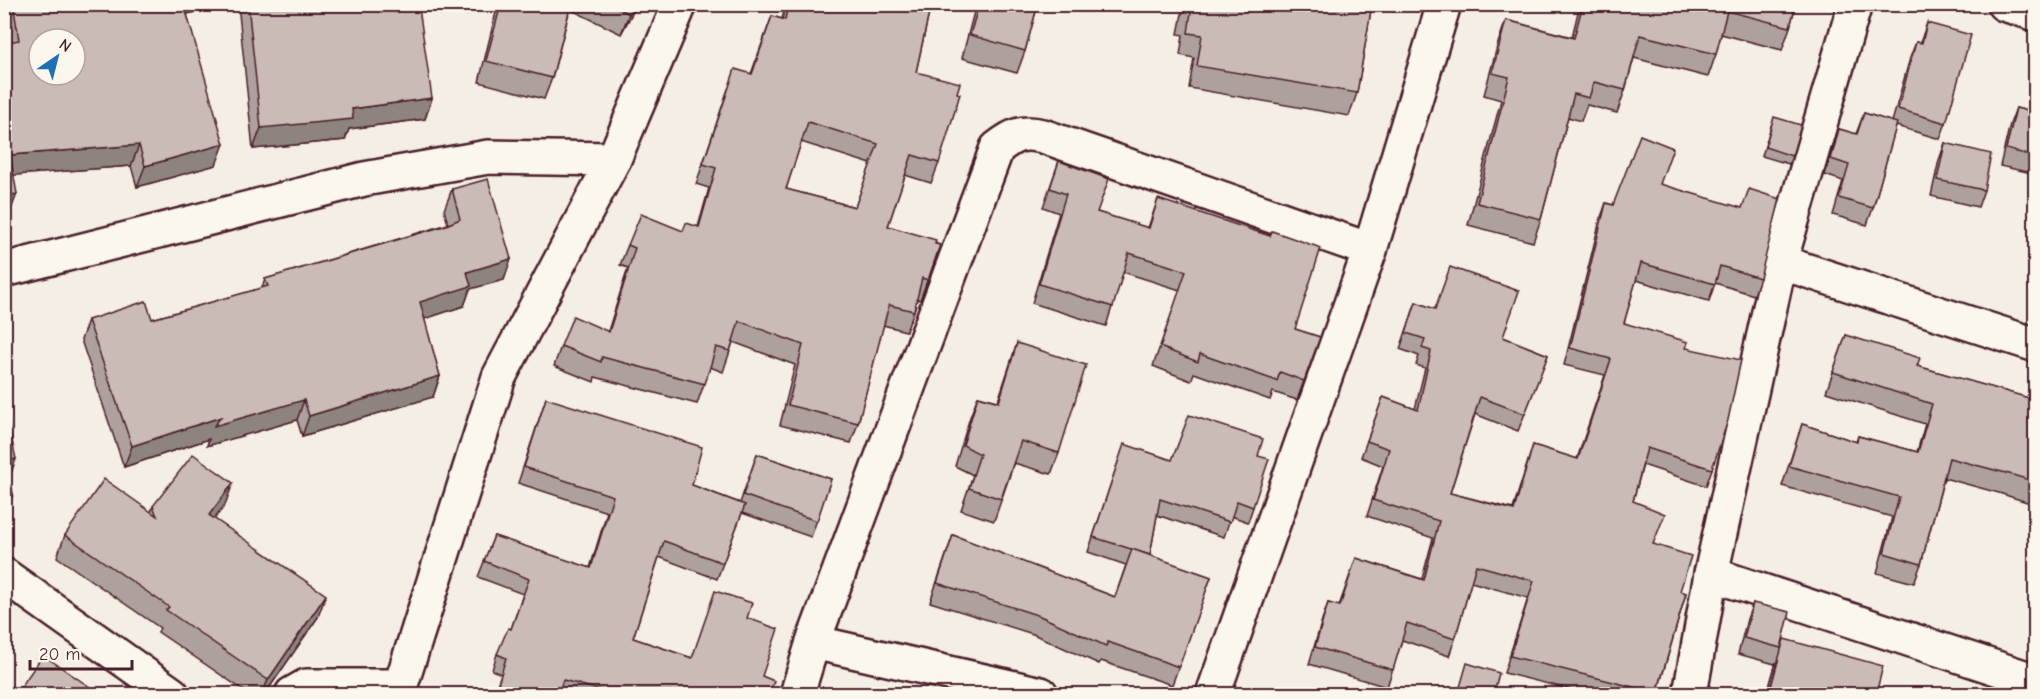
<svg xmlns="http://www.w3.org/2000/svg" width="2040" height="699" viewBox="0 0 2040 699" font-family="'Comic Neue',sans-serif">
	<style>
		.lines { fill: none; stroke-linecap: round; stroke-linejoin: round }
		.street-casing { stroke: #4a1f2b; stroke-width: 38 }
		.street { stroke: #fbf7ec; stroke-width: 33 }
		.wall { fill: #aea19d; stroke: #4a1f2b; stroke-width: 1.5; fill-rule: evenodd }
		.shaded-wall { fill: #8d837f; stroke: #4a1f2b; stroke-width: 1.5 }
		.building { fill: #cabbb6; stroke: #4a1f2b; stroke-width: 1.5; fill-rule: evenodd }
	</style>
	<rect width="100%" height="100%" fill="#f4eee4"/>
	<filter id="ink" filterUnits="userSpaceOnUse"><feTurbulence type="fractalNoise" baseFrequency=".0167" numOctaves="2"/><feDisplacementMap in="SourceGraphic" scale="12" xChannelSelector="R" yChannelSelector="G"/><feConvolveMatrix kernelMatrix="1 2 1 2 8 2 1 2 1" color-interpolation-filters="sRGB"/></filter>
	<g filter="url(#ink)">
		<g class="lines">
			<g class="street-casing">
				<g id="street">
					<path d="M2004,4L2036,14"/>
					<path d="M1780,262L2036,345"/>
					<path d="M4,270L364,179L488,157L614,159"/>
					<path d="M1711,574L2036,681"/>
					<path d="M4,575L172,694"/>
					<path d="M813,642L1041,694"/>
					<path d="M292,694L306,686H401"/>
					<path d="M398,694L499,377L614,159L680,4"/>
					<path d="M797,694L813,642L997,148C1014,135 1022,131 1043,136L1370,250"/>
					<path d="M1213,694L1370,250L1444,4"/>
					<path d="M1690,694L1711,574L1780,262L1855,4"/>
				</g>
			</g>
			<use href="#street" class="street"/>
		</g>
		<g class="wall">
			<path d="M4,4H231L187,14L216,165L137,187L131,166L13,175L9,215L8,42L4,19Z"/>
			<path d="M238,4H397L398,11L432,98L425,119L349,129L345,140L253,149Z"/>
			<path d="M498,4H637L621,34L570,9L552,78L544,99L479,82Z"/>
			<path d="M786,4H931L916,72L939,163L931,183L905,175L888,226L940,245L920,300L917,299L914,311L906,331L883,325L858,423L851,443L780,425L795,365L733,342L723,372L710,367L697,404L595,377L594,382L554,366L561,346L608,331L628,268L620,265L628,245L698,227L709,188L696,184L728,89L751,74L772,16L782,19ZM801,142L871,164L855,207L786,189Z"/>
			<path d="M976,4H1038L1025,51L1017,73L962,58Z"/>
			<path d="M1184,4H1372L1357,93L1349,116L1189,88L1194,58L1180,55L1183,35L1178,34Z"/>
			<path d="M1580,4H1796L1790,27L1782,50L1721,34L1716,54L1708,77L1634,58L1625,90L1617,113L1587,105L1581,121L1568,117L1541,219L1533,242L1468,225L1501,100L1484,95L1498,43L1506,20L1572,37Z"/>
			<path d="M1927,23L1946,123L1940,139L1896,126L1873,208L1867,225L1833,215L1843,181L1825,175L1839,129L1856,134L1864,113L1892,122L1910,58L1916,42L1920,43Z"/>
			<path d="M2016,108L2036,113V174L2000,166L2010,124Z"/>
			<path d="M1771,126L1792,156L1789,164L1762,156Z"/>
			<path d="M1945,143L1984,190L1978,207L1931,196L1939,160Z"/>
			<path d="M1059,161L1097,212L1148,228L1158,199L1295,329L1320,337L1297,400L1273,392L1270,400L1194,373L1191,381L1153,366L1180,290L1123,272L1106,326L1032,303L1059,213L1043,207Z"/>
			<path d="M1660,184L1760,278L1754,295L1715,283L1709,301L1636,280L1624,323L1686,348L1712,469L1706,486L1643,465L1633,501L1654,544L1680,591L1686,593L1657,694H1589L1504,673L1528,598L1471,582L1455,639L1449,656L1402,640L1387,687L1309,664L1322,620L1328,603L1339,606L1356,558L1422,579L1433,538L1367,516L1383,466L1361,457L1383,397L1415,409L1425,368L1416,365L1419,356L1400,349L1416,302L1548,355L1518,431L1475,414L1450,493L1513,509L1533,445L1577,459L1605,375L1564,365L1600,220L1606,203L1613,205Z"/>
			<path d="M452,189L511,259L504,280L470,289L464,306L424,319L440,376L433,397L302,436L297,420L207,446L209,439L124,467L81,340L88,320L152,319L262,288L265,279L448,224L444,210Z"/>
			<path d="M1846,335L1917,366L2036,400V505L1999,493L1944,478L1921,564L1914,583L1877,573L1892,517L1782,486L1802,424L1856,442L1858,436L1917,452L1925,424L1826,392Z"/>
			<path d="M1017,343L1059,453L1051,474L1014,463L994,521L961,510L973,475L955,466L970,417L978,396L998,401Z"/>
			<path d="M546,398L692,485L740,503L757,454L831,479L811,537L742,513L717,579L659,557L633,638L692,658L747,618L762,676L769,694H494L501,674L492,670L497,654L511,629L523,594L478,577L494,536L590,568L607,512L518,483Z"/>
			<path d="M1258,456L1253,507L1248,522L1231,516L1224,537L1157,515L1150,556L1211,577L1172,685L1101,661L1099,664L1033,634L930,602L953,535L1115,597L1126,565L1088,552L1119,459L1172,460Z"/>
			<path d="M225,505L214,519L318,617L265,694H249L158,632L160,628L57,557L65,535L151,512L153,506Z"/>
			<path d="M1753,603L1782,645L1876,694H1767L1776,662L1775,664L1738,654L1747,619Z"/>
		</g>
		<g class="shaded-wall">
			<path d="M179,4H231L174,17Z"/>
			<path d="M634,4H637L621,34L629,14Z"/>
			<path d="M432,98L425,119L349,129L345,140L253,149L261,128L352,109Z"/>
			<path d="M224,144L216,165L137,187L145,166Z"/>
			<path d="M139,145L131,166L4,176L10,155Z"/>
			<path d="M17,194L9,215L4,216V196Z"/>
			<path d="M511,259L504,280L470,289L464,306L412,323L420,302L467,272Z"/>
			<path d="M440,376L433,397L302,436L309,416Z"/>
			<path d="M304,400L297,420L207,446L209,439L124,467L132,446L221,417Z"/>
			<path d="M16,459L10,476L6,461Z"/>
			<path d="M233,483L225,505L201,537L209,515Z"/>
			<path d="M13,494L7,511H4V496Z"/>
			<path d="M326,595L318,617L265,694H262L268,680Z"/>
		</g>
		<g class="building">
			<path d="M13,4H184L224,144L145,166L139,145L10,155L17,194L4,196V43L19,40ZM39,39H75V75H39Z"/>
			<path d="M248,4H397L398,11L419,8L432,98L352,109L353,119L261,128Z"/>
			<path d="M501,4H571L552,78L486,61Z"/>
			<path d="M611,4H634L629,14Z"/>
			<path d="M788,4H931L916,72L960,83L957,93L960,94L939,163L912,155L888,226L936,240L935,244L940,245L928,280L922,278L914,311L889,305L858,423L788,405L803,345L739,321L730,351L716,347L705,384L602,357L601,362L561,346L573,316L609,332L635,248L628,245L641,214L683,231L686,223L699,227L716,168L703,164L735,69L752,74L772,16L785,20ZM808,122L878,144L855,207L786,189Z"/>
			<path d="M979,4H1038L1025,51L970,35Z"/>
			<path d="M1187,4H1372L1357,93L1197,66L1202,35L1188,33L1191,12H1186Z"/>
			<path d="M1583,4H1796L1790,27L1727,11L1716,54L1640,35L1625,90L1594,82L1589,98L1574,94L1541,219L1477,203L1509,77L1492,73L1506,20L1574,38Z"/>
			<path d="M1927,23L1971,35L1946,123L1898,109L1916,42L1922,43Z"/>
			<path d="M2016,108L2036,113V157L2006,149Z"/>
			<path d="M1864,113L1897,123L1873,208L1839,198L1849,165L1831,159L1839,129L1857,134Z"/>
			<path d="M1774,117L1801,125L1792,156L1765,147Z"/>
			<path d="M1640,135L1673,148L1660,184L1742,208L1749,189L1780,199L1760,278L1720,266L1715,284L1641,263L1624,323L1688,342L1686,348L1741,360L1728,420L1712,469L1647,448L1633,501L1665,514L1653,544L1691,556L1680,591L1686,593L1657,693L1510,656L1534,581L1476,565L1455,639L1407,623L1393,670L1315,647L1328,603L1340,606L1356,558L1424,580L1439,521L1373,500L1389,449L1367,441L1383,397L1418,410L1431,351L1422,348L1425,339L1406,333L1416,302L1435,309L1450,267L1519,291L1503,337L1548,355L1525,414L1480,397L1450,493L1514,510L1533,445L1578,459L1611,359L1570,348L1606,203L1613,205Z"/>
			<path d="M1945,143L1991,154L1984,190L1937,180Z"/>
			<path d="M1059,161L1109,179L1097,212L1149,228L1158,199L1270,236L1272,231L1321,248L1295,329L1320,337L1304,381L1280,372L1277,381L1200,354L1198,362L1160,347L1186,271L1129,253L1113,307L1039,284L1066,194L1050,188Z"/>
			<path d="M488,179L511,259L467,272L471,286L420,302L440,376L309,416L304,400L214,426L221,417L132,446L88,320L146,301L152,319L268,286L265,279L444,226L460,219L452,189Z"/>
			<path d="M1846,335L1920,358L1917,366L2036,400V482L2006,473L1949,458L1921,564L1884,553L1899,497L1789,466L1802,424L1857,442L1858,436L1918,452L1932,404L1833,372Z"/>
			<path d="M1017,343L1086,365L1059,453L1021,441L1001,499L969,488L980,454L963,445L978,396L999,402Z"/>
			<path d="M546,398L702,447L692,485L745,505L723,563L664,541L633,638L692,658L715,591L752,603L747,618L778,629L762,676L774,681L769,694H680L669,691L668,694H614L563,680L558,694H495L506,658L497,654L508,628L511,629L529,579L484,561L494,536L591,568L613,496L524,467Z"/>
			<path d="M4,414H6L16,459L6,461L13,494L4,496Z"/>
			<path d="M1189,415L1263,439L1258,456L1269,459L1253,507L1237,501L1230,522L1160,499L1150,555L1093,537L1124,444L1172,460Z"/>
			<path d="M193,454L233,483L209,515L326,595L268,680L166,610L169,607L65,535L104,479L157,516L153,506Z"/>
			<path d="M757,454L831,479L817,521L743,495Z"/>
			<path d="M953,535L1115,597L1132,549L1211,577L1179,667L1108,642L1106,646L1040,616L937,583Z"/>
			<path d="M1753,603L1790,612L1781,648L1744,638Z"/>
			<path d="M1784,639L1883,666L1876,694H1769Z"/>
			<path d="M43,655L91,688L86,694H16Z"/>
			<path d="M1467,663L1499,673L1494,694H1458Z"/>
			<path d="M1997,687L2026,694H1995Z"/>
		</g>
	</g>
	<rect width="2040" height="699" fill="none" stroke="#fbf7ec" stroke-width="24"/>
	<rect x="12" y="12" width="2016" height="675" fill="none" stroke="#4a1f2b" stroke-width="2" filter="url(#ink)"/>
	<g transform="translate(57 57) rotate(35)"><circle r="28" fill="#fbf7ec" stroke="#b4a19f" stroke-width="1.5"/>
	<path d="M0-4.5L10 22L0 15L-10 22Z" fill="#1f6fb2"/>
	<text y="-9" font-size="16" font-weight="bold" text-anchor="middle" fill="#4a1f2b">N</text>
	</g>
	<path d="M30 660v9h102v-9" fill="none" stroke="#4a1f2b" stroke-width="3"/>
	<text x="39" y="660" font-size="18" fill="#4a1f2b" stroke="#fbf7ec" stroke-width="4.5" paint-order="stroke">20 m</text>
</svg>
